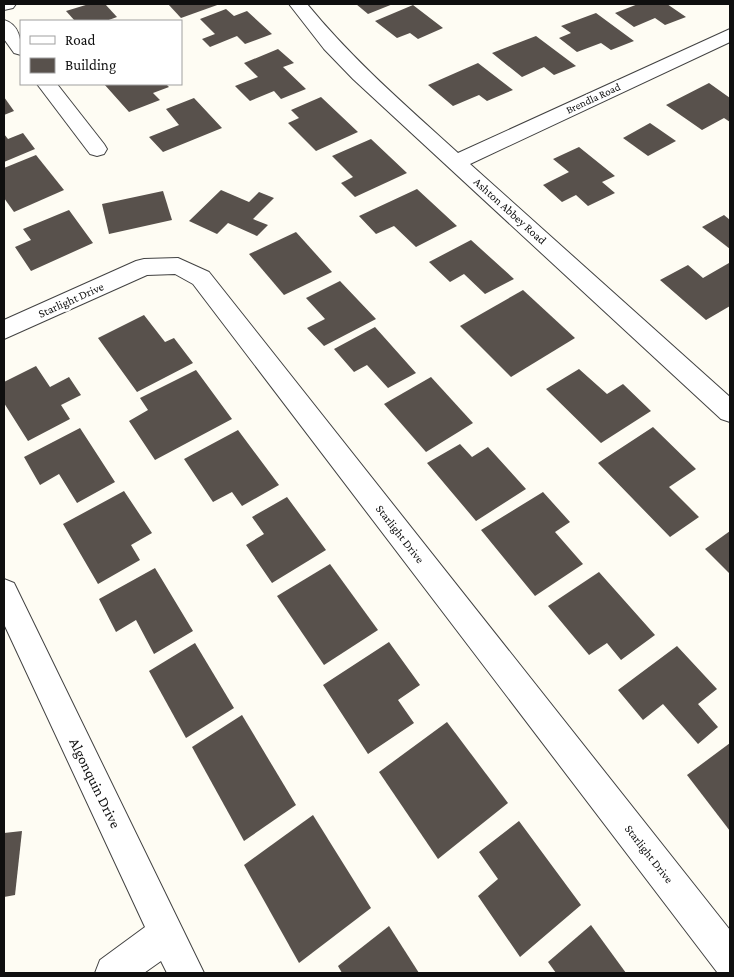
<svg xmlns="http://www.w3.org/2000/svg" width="734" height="977" viewBox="0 0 734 977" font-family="'Crimson Pro',serif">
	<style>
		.building { fill: #58514c }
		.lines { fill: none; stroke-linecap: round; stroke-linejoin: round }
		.minor-casing { stroke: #424242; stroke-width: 2 }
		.minor { fill: #fff; fill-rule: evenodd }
		.labels { text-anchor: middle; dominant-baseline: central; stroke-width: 5; stroke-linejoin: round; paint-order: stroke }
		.far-street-label { font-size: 11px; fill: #0f0f0f; stroke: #fff }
		.street-label { font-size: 12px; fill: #0f0f0f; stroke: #fff }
		.near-street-label { font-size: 15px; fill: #0f0f0f; stroke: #fff }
	</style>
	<rect width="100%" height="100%" fill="#fefcf3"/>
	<g class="building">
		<path d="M89,4H105L117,17L106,21H75L66,11Z"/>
		<path d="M168,4H220L181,18Z"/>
		<path d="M356,4H393L368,14Z"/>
		<path d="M638,4H667L686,17L665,25L655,18L634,27L615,13Z"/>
		<path d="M413,5L443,28L418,39L410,33L397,38L375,21Z"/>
		<path d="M226,9L234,16L247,11L272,34L245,44L237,36L210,47L202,39L215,34L200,19Z"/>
		<path d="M596,13L634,41L611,50L601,43L577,52L559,38L571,33L561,26Z"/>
		<path d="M536,36L576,66L554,75L544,67L522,77L492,53Z"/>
		<path d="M278,49L294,63L283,67L306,89L281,99L274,91L250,101L235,86L258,77L244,63Z"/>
		<path d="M478,63L513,90L487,101L479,95L453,106L428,85Z"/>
		<path d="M709,83L730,98V122L724,118L702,130L666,105Z"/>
		<path d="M104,84H166L169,87L153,93L160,100L129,112Z"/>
		<path d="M4,97L14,111L4,115Z"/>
		<path d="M321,97L358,132L316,151L288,123L299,118L291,110Z"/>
		<path d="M194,98L222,128L163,152L149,137L179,125L166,109Z"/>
		<path d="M650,123L676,141L648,156L623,138Z"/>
		<path d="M23,133L35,149L4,162V134L8,139Z"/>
		<path d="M371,139L407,173L355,197L341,183L353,177L332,156Z"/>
		<path d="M579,147L615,176L602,182L615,193L588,206L576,195L562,202L543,185L569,172L553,159Z"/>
		<path d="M36,155L64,190L14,212L4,198V168Z"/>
		<path d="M417,189L457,226L416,247L394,226L376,234L359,216Z"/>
		<path d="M221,190L249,202L259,192L274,198L253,219L268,225L257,236L228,223L217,234L189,221Z"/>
		<path d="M163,191L172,220L109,234L102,204Z"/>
		<path d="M69,210L93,243L31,271L15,247L31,240L23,229Z"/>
		<path d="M724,215L730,220V249L702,227Z"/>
		<path d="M296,232L332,272L284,295L249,254Z"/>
		<path d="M471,240L514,279L485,294L464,274L450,282L429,262Z"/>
		<path d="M729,263L730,306L706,320L660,280L688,265L703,278Z"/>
		<path d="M340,281L376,319L324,346L307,328L325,319L306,298Z"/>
		<path d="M523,290L575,338L511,377L460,326Z"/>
		<path d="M144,315L165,342L174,338L193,363L137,392L98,338Z"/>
		<path d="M375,327L416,373L388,388L367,365L354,372L334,349Z"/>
		<path d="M36,366L50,387L69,377L81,395L61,405L70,419L28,441L4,403V382Z"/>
		<path d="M579,369L607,394L623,384L651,411L601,443L546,389Z"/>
		<path d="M196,370L232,419L155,460L129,421L148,410L140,398Z"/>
		<path d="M431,377L473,423L426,452L384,404Z"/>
		<path d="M653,427L696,469L669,487L699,517L670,537L598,463Z"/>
		<path d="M80,428L115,482L77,503L59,474L40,485L24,457Z"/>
		<path d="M238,430L279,485L242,506L232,492L213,502L184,459Z"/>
		<path d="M460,444L472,457L488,447L526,489L476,521L427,463Z"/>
		<path d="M124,491L152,533L131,545L140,560L98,584L63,524Z"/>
		<path d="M543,492L570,522L555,532L583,564L535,596L481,530Z"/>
		<path d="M287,497L326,550L272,583L246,545L264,534L252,517Z"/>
		<path d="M730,531V574L705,549Z"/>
		<path d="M330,564L378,630L324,665L277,596Z"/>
		<path d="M155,568L193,631L154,654L136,620L116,632L99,599Z"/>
		<path d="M599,572L655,635L621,660L607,643L589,655L548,606Z"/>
		<path d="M389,642L420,685L398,700L414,723L368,754L323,685Z"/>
		<path d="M195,643L234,708L186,738L149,671Z"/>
		<path d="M677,646L717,689L698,704L718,727L698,744L663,704L643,720L618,690Z"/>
		<path d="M242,715L296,805L244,841L192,747Z"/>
		<path d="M447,722L508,803L438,859L379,772Z"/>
		<path d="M730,743V831L687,775Z"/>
		<path d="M313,815L371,908L299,963L244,865Z"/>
		<path d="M519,821L581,905L520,957L478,896L498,879L479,852Z"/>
		<path d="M22,831L15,895L4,897V833Z"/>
		<path d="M591,925L626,973H556L548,962Z"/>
		<path d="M389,926L419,973H342L338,966Z"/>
	</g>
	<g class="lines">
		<g class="minor-casing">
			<g id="minor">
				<path d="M4,4H16L13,8L4,10Z"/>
				<path d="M289,4H307C352,59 405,105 458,153L730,29V42L470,164L730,397V422L721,419L353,79L324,49Z"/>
				<path d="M4,20C20,25 21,40 21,55L14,53L4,39Z"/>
				<path d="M37,84H57L104,144L107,149L104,154L97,156L90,154Z"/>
				<path d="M178,258L209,272L730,930V973L717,972L193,284L175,274L147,275L4,339V320L136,261L144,259Z"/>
				<path d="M4,579L14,583L204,973H167L161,961L144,973H95L100,960L145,927L4,624Z"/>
			</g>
		</g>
		<use href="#minor" class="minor"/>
	</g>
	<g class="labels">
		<g class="far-street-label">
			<text transform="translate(593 98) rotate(-25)">Brendla Road</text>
		</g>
		<g class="street-label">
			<text transform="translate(510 211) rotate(42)">Ashton Abbey Road</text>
			<text transform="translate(71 300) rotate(-24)">Starlight Drive</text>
			<text transform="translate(400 534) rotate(52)">Starlight Drive</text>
			<text transform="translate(649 854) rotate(52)">Starlight Drive</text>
		</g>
		<g class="near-street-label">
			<text transform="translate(95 783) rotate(64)">Algonquin Drive</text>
		</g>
	</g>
	<rect width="734" height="977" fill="none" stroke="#0f0f0f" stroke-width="10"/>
	<rect x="20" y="20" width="162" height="65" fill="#ffffff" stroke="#9f9f9f"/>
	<rect x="30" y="36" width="25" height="8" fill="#ffffff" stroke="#9f9f9f"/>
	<text x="65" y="45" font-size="15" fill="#0f0f0f">Road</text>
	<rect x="30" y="58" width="25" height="15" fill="#58514c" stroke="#9f9f9f"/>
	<text x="65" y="70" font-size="15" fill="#0f0f0f">Building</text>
</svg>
